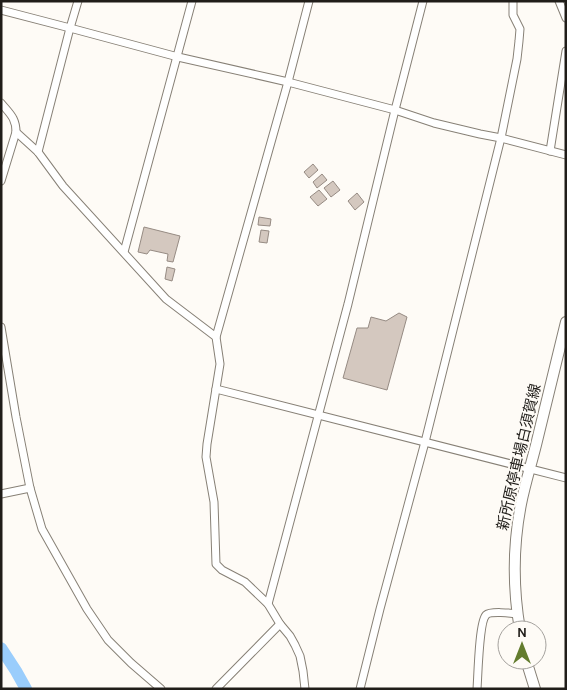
<svg xmlns="http://www.w3.org/2000/svg" width="567" height="690" viewBox="0 0 567 690" font-family="Karla,'Noto Sans JP',sans-serif">
	<style>
		.lines { fill: none; stroke-linecap: round; stroke-linejoin: round }
		.river { stroke: #9acdfc; stroke-width: 12 }
		.building { fill: #d4c8bf; stroke: #968b83 }
		.minor-casing { stroke: #878076; stroke-width: 9 }
		.secondary-casing { stroke: #878076; stroke-width: 12 }
		.minor { stroke: #fff; stroke-width: 7 }
		.secondary { stroke: #fff; stroke-width: 10 }
		.labels { text-anchor: middle; dominant-baseline: central; stroke-width: 4; stroke-linejoin: round; paint-order: stroke }
		.street-label { font-size: 15px; fill: #201d19; stroke: #fefbf6 }
	</style>
	<rect width="100%" height="100%" fill="#fefbf6"/>
	<g class="lines">
		<path class="river" d="M1,648L16,671L26,689"/>
	</g>
	<g class="building">
		<path d="M313,164L318,170L309,178L304,172Z"/>
		<path d="M322,174L327,180L317,188L313,182Z"/>
		<path d="M333,181L340,190L331,197L324,188Z"/>
		<path d="M319,190L327,199L318,206L310,197Z"/>
		<path d="M357,193L364,202L355,210L348,201Z"/>
		<path d="M259,217L271,219L270,226L258,225Z"/>
		<path d="M144,227L180,236L173,262L167,261L168,254L150,250L147,254L138,252Z"/>
		<path d="M261,230L269,231L267,243L259,242Z"/>
		<path d="M167,267L175,269L172,281L165,279Z"/>
		<path d="M399,313L407,317L387,390L343,378L357,328H368L371,317L386,321Z"/>
	</g>
	<g class="lines">
		<g class="minor-casing">
			<g id="minor">
				<path d="M559,1L566,18"/>
				<path d="M1,10L70,28L178,57L288,82L395,110L434,123L480,134L501,138L566,155"/>
				<path d="M1,103C10,114 16,118 16,132L1,181"/>
				<path d="M16,132L38,152L63,186L166,299L216,337L220,364L207,444L206,457L214,502L216,564L222,570L245,582L268,604L280,624L290,636L295,645L300,656L303,671L305,689"/>
				<path d="M550,151L566,51"/>
				<path d="M38,152L70,28L78,1"/>
				<path d="M124,252L192,1"/>
				<path d="M1,327L16,417L30,488L42,529L87,609L108,640L131,663L161,689"/>
				<path d="M216,337L288,82L309,1"/>
				<path d="M216,389L566,478"/>
				<path d="M1,494L30,488"/>
				<path d="M268,604L348,304L395,110L423,1"/>
				<path d="M216,689L280,624"/>
				<path d="M360,689L380,609L425,442L501,138L517,59L519,41L520,29L513,15V1"/>
				<path d="M477,689C478,676 479,622 486,615C490,611 511,613 517,614"/>
			</g>
		</g>
		<g class="secondary-casing">
			<g id="secondary">
				<path d="M520,630C513,589 513,545 521,504C525,484 531,465 536,445C546,404 556,363 566,322"/>
				<path d="M526,660L535,689"/>
			</g>
		</g>
		<use href="#minor" class="minor"/>
		<use href="#secondary" class="secondary"/>
	</g>
	<g class="labels">
		<g class="street-label">
			<text transform="translate(519 457) rotate(-77)">新所原停車場白須賀線</text>
		</g>
	</g>
	<rect width="567" height="690" fill="none" stroke="#201d19" stroke-width="5"/>
	<g transform="translate(522 645)"><circle r="24" fill="#fefbf6" stroke="#a5a29e"/>
	<path d="M0-4L9 19L0 12L-9 19Z" fill="#637c2e"/>
	<text y="-8" font-size="14" font-weight="bold" text-anchor="middle" fill="#201d19">N</text>
	</g>
</svg>
